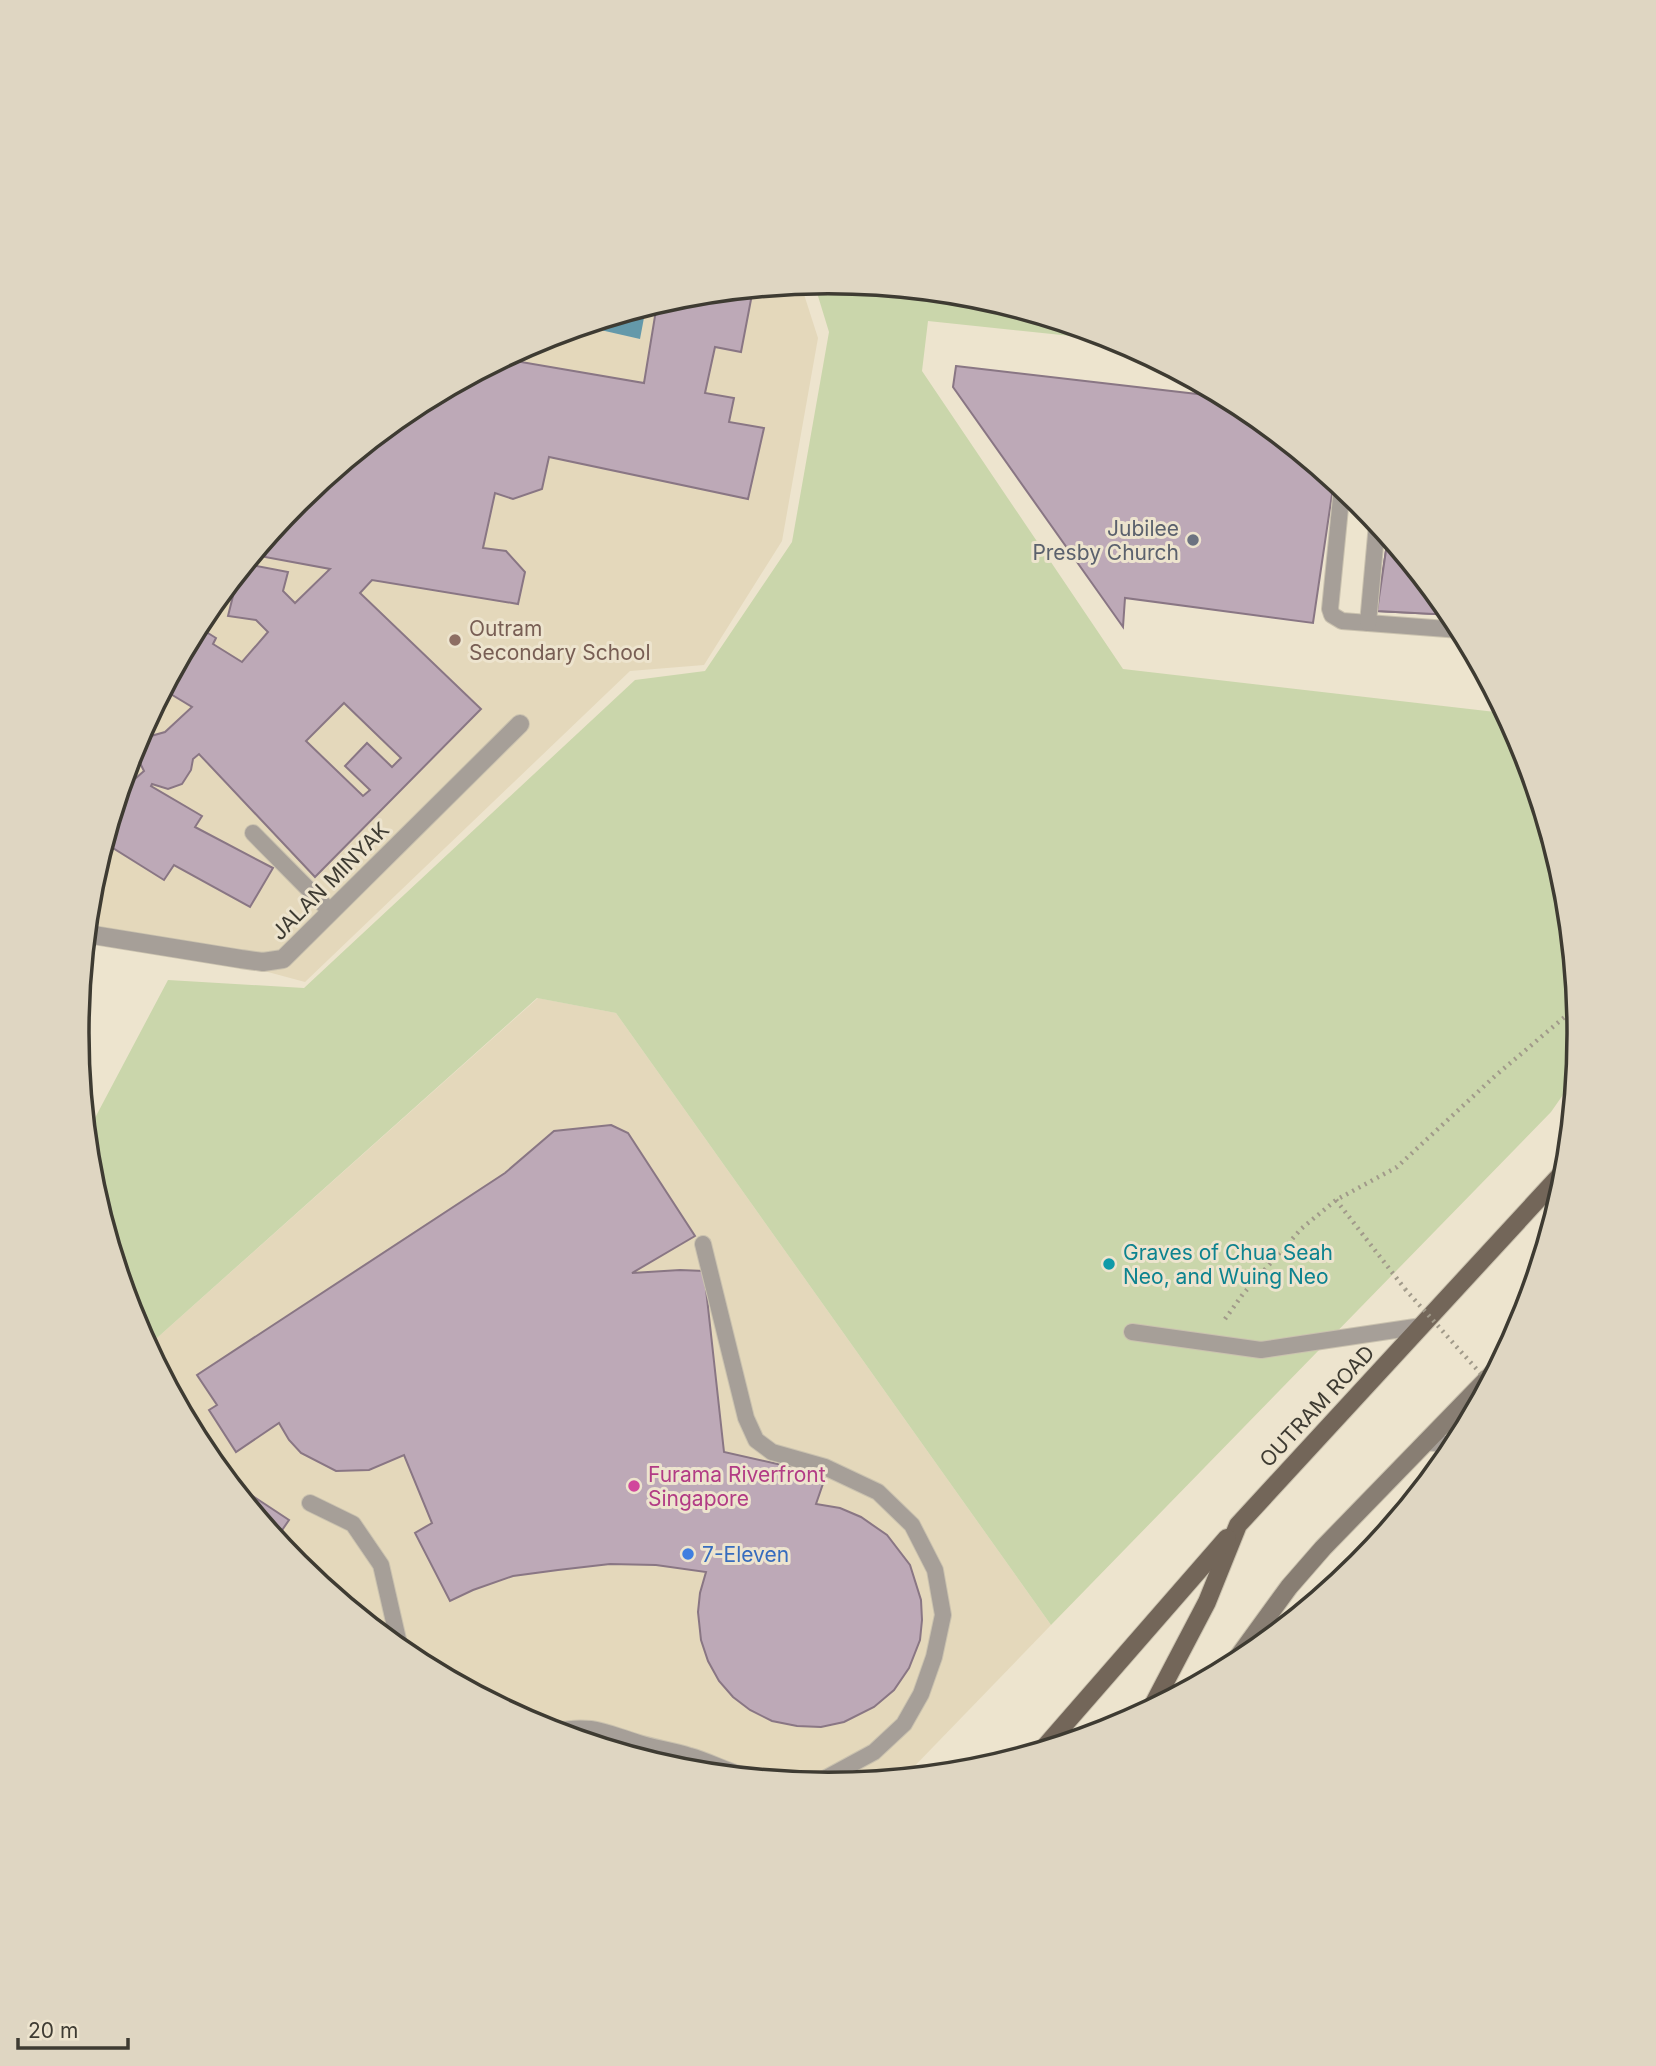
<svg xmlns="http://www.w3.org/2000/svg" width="1656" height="2066" viewBox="0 0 1656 2066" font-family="Inter,sans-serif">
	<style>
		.built { fill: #e4d8bb }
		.green { fill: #cad6ab }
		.water { fill: #6499aa }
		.building { fill: #bda9b7; stroke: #897684; stroke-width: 2; fill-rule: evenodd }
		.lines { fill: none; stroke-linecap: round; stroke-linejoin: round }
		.service-casing { stroke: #cac2af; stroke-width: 18 }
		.minor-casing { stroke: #cac2af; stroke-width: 20 }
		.secondary-casing { stroke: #cac2af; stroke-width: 20 }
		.primary-casing { stroke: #cac2af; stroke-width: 20 }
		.path { stroke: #a19a8a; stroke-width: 4.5; stroke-dasharray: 2 5; stroke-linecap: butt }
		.service { stroke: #a69f98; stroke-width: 16 }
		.minor { stroke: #a69f98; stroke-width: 18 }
		.secondary { stroke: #887e73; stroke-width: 18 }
		.primary { stroke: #736659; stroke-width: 18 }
		.path-bridge { stroke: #a19a8a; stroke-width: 4.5; stroke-dasharray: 2 5; stroke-linecap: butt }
		.worship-dot { fill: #6b7280; stroke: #ede4ce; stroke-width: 2.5 }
		.education-dot { fill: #8d6e63; stroke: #ede4ce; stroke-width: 2.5 }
		.culture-dot { fill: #0f9aa8; stroke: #ede4ce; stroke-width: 2.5 }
		.hotel-dot { fill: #d1479c; stroke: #ede4ce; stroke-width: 2.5 }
		.shop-dot { fill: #3f7fe0; stroke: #ede4ce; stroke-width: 2.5 }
		.labels { text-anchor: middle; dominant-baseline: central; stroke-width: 6; stroke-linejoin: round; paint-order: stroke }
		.worship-label { font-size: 21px; fill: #5b616d; stroke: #ede4ce; text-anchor: end }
		.education-label { font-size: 21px; fill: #785e54; stroke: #ede4ce; text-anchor: start }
		.street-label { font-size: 21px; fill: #3e3b32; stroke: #ede4ce }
		.culture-label { font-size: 21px; fill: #0d838f; stroke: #ede4ce; text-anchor: start }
		.hotel-label { font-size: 21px; fill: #b23c85; stroke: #ede4ce; text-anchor: start }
		.shop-label { font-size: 21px; fill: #366cbe; stroke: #ede4ce; text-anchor: start }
		.rim { fill: none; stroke: #3e3b32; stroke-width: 3.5 }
	</style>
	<rect width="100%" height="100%" fill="#ede4ce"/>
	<g class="built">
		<path d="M801,285L818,338L782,541L704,665L630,671L305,982L88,924L92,886L134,745L204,615L297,502L411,408L541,339L682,296Z"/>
		<path d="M538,998L616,1013L1051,1625L905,1776L828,1784L681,1769L540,1727L410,1657L297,1564L203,1450L148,1346Z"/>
	</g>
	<path class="green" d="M828,282L975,297L1119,341L928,321L922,371L1123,669L1504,713L1522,746L1565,887L1579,1033L1574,1079L1551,1112L1051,1625L616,1013L537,998L148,1346L134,1320L91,1179L87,1133L168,980L304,988L635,680L705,671L792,542L829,332L814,283Z"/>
	<path class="water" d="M646,307L640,339L583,326Z"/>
	<g class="building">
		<path d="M753,289L741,352L715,347L705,393L734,398L729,422L764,428L748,499L549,457L542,489L513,499L495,493L483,548L506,551L525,572L518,604L372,580L360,593L481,709L315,877L199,754L193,759L191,770L182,784L168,789L152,784L151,786L202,816L195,827L273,868L250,907L174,865L164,880L105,843L126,772L136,778L144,771L140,763L142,747L151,736L165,732L192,707L164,690L198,627L216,638L213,644L242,662L268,632L256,620L228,616L239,572L246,564L288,572L283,591L295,603L330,569L265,557L270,535L297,502L411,408L504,359L644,383L657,304L682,296ZM344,703L401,758L392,767L367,743L345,766L370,790L363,796L306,741Z"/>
		<path d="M956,366L1223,397L1246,409L1334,481L1313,623L1125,598L1123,627L953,387Z"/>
		<path d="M1388,537L1452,615L1377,611Z"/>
		<path d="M1388,537L1452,615L1377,611Z"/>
		<path d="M611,1125L628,1133L695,1236L632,1273L680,1270L704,1271L724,1452L826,1475L816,1504L840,1508L861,1517L887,1535L910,1565L921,1600L922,1620L920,1640L909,1668L894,1690L874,1707L844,1722L821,1727L797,1726L772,1721L750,1710L733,1697L719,1681L708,1661L701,1640L698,1612L700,1593L706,1572L656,1565L610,1564L558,1570L513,1576L473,1590L450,1601L415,1533L432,1523L404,1455L369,1470L336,1471L301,1453L289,1440L279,1423L236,1452L209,1410L217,1405L197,1375L505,1173L554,1131Z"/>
		<path d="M227,1479L289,1520L276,1539Z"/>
	</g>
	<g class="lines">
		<g class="service-casing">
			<g id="service">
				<path d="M1342,488L1330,609L1332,615L1342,621L1460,630"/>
				<path d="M1368,623L1377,524"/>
				<path d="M253,833L331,912"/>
				<path d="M703,1244L746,1418L756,1440L772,1452L825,1467L878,1492L912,1525L935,1570L943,1615L934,1657L921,1694L904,1724L874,1752L817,1783"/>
				<path d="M1132,1332L1261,1350L1422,1326"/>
				<path d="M1425,1442L1455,1445"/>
				<path d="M310,1503L353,1524L381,1565L400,1648"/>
				<path d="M556,1731C592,1724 603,1732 636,1742C654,1748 672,1750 690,1756C708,1761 724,1770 742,1775"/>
			</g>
		</g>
		<g class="minor-casing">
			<path id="minor" d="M87,934L241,959L263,962L283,959L520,724"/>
		</g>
		<g class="secondary-casing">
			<path id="secondary" d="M1233,1664L1289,1587L1323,1548L1494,1372"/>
		</g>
		<g class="primary-casing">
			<g id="primary">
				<path d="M1152,1707L1207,1602L1238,1525L1566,1169"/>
				<path d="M1043,1749L1227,1538"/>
			</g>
		</g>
		<g class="path">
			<path d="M1336,1200L1405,1289"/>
			<path d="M1225,1319L1243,1294L1301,1229L1336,1200L1397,1167L1495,1076L1567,1015L1577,1012"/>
		</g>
		<use href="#service" class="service"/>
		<use href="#minor" class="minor"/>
		<use href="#secondary" class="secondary"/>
		<use href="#primary" class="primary"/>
		<path class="path-bridge" d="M1405,1289L1489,1383"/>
	</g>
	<circle class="worship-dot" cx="1193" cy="540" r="7"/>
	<circle class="education-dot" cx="455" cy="640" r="7"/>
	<circle class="culture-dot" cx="1109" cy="1264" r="7"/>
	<circle class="hotel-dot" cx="634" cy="1486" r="7"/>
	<circle class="shop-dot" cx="688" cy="1554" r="7"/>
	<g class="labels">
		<g class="worship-label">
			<text x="1179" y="528">Jubilee<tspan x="1179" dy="24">Presby Church</tspan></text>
		</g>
		<g class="education-label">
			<text x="469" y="628">Outram<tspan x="469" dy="24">Secondary School</tspan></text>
		</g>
		<g class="street-label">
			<text transform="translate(330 881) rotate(-45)">JALAN MINYAK</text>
			<text transform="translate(1317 1406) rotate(-47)">OUTRAM ROAD</text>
		</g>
		<g class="culture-label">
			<text x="1123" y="1252">Graves of Chua Seah<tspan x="1123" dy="24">Neo, and Wuing Neo</tspan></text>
		</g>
		<g class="hotel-label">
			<text x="648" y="1474">Furama Riverfront<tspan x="648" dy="24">Singapore</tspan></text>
		</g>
		<g class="shop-label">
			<text x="702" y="1554">7-Eleven</text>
		</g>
	</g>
	<path d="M0 0H1656V2066H0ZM89 1033a739 739 0 1 1 1478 0a739 739 0 1 1-1478 0Z" fill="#dfd6c2" fill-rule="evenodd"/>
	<path class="rim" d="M89 1033a739 739 0 1 1 1478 0a739 739 0 1 1-1478 0Z"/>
	<path d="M18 2038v10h110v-10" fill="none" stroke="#3e3b32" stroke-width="3.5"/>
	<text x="28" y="2038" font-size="21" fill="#3e3b32" stroke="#ede4ce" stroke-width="5" paint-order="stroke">20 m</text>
</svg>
